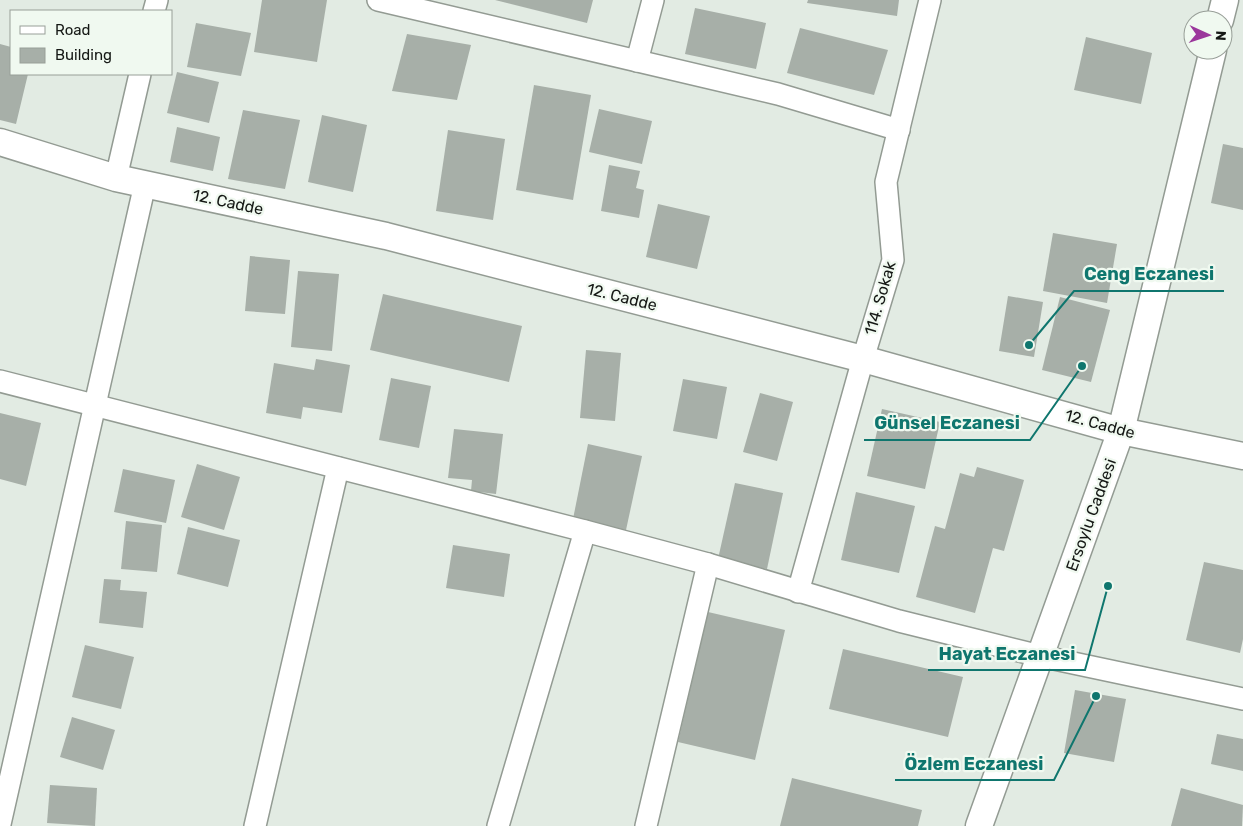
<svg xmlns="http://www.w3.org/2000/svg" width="1243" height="826" viewBox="0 0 1243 826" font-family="Rubik,sans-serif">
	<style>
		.building { fill: #a7afa8 }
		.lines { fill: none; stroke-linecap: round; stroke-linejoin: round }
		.minor-casing { stroke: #939b93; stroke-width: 24 }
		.tertiary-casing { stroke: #939b93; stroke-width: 29 }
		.minor { stroke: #fff; stroke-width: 21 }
		.tertiary { stroke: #fff; stroke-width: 26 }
		.labels { text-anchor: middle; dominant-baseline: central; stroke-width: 4.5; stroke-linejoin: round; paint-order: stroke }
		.street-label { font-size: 16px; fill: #151815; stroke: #f0f9f0 }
		.leader { fill: none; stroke: #0f766e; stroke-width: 2 }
		.callout-dot { fill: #0f766e; stroke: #f0f9f0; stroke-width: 2 }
		.callout-label { font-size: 18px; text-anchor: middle; font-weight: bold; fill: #0f766e; stroke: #f0f9f0; stroke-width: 4.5; stroke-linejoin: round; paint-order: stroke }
	</style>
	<rect width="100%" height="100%" fill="#e2ebe3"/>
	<g class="building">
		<path d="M262,0H327L317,62L254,52Z"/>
		<path d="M495,0H593L587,23Z"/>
		<path d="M808,0H899L897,16L807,3Z"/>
		<path d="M695,8L766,23L756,69L685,54Z"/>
		<path d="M196,23L251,33L241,76L187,67Z"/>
		<path d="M800,28L888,50L874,95L787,73Z"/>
		<path d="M407,34L471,45L457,100L392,91Z"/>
		<path d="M1086,37L1152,53L1141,104L1074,90Z"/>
		<path d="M0,44L11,47V74H28L16,124L0,120Z"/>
		<path d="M177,72L219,82L209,123L167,113Z"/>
		<path d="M534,85L591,95L573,200L516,190Z"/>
		<path d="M599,109L652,121L642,164L589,152Z"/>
		<path d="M243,110L300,120L285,189L228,179Z"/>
		<path d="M322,115L367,125L353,192L308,182Z"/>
		<path d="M177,127L220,137L213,171L170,162Z"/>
		<path d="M448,130L505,139L493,220L436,211Z"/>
		<path d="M1223,144L1243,148V210L1211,203Z"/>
		<path d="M609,165L640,171L636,188L644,190L639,218L601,211Z"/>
		<path d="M658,204L710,216L697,269L646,257Z"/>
		<path d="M1053,233L1117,244L1107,303L1043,291Z"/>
		<path d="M250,256L290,260L285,314L245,311Z"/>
		<path d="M298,271L339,274L332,351L291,347Z"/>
		<path d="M383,294L522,326L509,382L370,350Z"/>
		<path d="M1008,296L1043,302L1034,357L999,351Z"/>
		<path d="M1060,297L1110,310L1091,382L1042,370Z"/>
		<path d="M586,350L621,353L615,421L580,418Z"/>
		<path d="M316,359L350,365L342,413L303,407L301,419L266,413L274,363L314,370Z"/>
		<path d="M391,378L431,386L419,448L379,440Z"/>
		<path d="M683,379L727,387L717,439L673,431Z"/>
		<path d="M760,393L793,402L777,461L743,452Z"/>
		<path d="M882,409L940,422L925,489L867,476Z"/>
		<path d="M0,413L41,423L26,486L0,479Z"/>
		<path d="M454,429L503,434L496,494L471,491L472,480L448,478Z"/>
		<path d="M588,444L642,456L626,530L573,519Z"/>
		<path d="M197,464L240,477L224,530L181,517Z"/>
		<path d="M977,467L1024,480L1004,551L993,548L975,613L916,597L935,526L945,529L960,473L974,477Z"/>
		<path d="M123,469L175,480L166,523L114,512Z"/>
		<path d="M735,483L783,493L767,569L718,559Z"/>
		<path d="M856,492L915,506L899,573L841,560Z"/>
		<path d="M126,521L162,525L157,572L121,569Z"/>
		<path d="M188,527L240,540L228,587L177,574Z"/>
		<path d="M453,545L510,554L504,597L446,588Z"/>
		<path d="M1204,562L1243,570V639L1240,653L1186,640Z"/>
		<path d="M104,579L121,580L120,590L147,592L143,628L99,623Z"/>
		<path d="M708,612L785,630L755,760L678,742Z"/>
		<path d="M85,645L134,657L121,709L72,697Z"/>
		<path d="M843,649L963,677L948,737L829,709Z"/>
		<path d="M1075,690L1126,699L1114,762L1064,753Z"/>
		<path d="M72,717L115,730L103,770L60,757Z"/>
		<path d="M1217,734L1243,739V771L1211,764Z"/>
		<path d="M792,778L922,810L918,826H780Z"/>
		<path d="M50,785L97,788L95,826L47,823Z"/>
		<path d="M1181,788L1243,805L1242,826H1171Z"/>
	</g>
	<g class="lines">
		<g class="minor-casing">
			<g id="minor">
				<path d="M378,0L778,94L899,130"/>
				<path d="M154,11L157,0"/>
				<path d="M637,61L653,0"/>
				<path d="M116,178L140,74"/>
				<path d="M0,381L585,531L708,564L899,621L1040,656L1243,699"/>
				<path d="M798,592L863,359L893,260L886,182L930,0"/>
				<path d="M0,824L145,184"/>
				<path d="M255,826L338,468"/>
				<path d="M498,826L585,531"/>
				<path d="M646,826L708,564"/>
			</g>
		</g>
		<g class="tertiary-casing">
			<g id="tertiary">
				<path d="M1220,20L1225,0"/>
				<path d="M0,142L116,178L386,236L863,359L1121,431L1243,456"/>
				<path d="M979,826L1121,431L1213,50"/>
			</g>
		</g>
		<use href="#minor" class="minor"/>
		<use href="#tertiary" class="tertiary"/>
	</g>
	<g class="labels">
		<g class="street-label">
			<text transform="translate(228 202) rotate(12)">12. Cadde</text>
			<text transform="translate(622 297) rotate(14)">12. Cadde</text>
			<text transform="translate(880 298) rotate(-74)">114. Sokak</text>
			<text transform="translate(1100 424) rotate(15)">12. Cadde</text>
			<text transform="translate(1091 515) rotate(-70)">Ersoylu Caddesi</text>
		</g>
	</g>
	<path class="leader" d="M1029 345L1074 291H1224M1082 366L1030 440H864M1108 586L1085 670H928M1096 696L1054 780H895"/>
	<g class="callout-dot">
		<circle cx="1029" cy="345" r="5"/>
		<circle cx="1082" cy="366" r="5"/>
		<circle cx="1108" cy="586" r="5"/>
		<circle cx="1096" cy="696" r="5"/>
	</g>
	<g class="callout-label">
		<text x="1149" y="280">Ceng Eczanesi</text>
		<text x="947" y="429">Günsel Eczanesi</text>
		<text x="1007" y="660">Hayat Eczanesi</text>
		<text x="974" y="770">Özlem Eczanesi</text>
	</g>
	<rect x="10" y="10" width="162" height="65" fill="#f0f9f0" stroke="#989f98"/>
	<rect x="20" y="26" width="25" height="8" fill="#ffffff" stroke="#989f98"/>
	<text x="55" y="35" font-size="15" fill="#151815">Road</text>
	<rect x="20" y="48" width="25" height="15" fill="#a7afa8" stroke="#989f98"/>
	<text x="55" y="60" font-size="15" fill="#151815">Building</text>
	<g transform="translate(1208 35) rotate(93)"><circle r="24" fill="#f0f9f0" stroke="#989f98"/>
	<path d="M0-4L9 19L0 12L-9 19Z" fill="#9b379c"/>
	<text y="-8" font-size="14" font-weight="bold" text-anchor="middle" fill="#151815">N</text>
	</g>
</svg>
